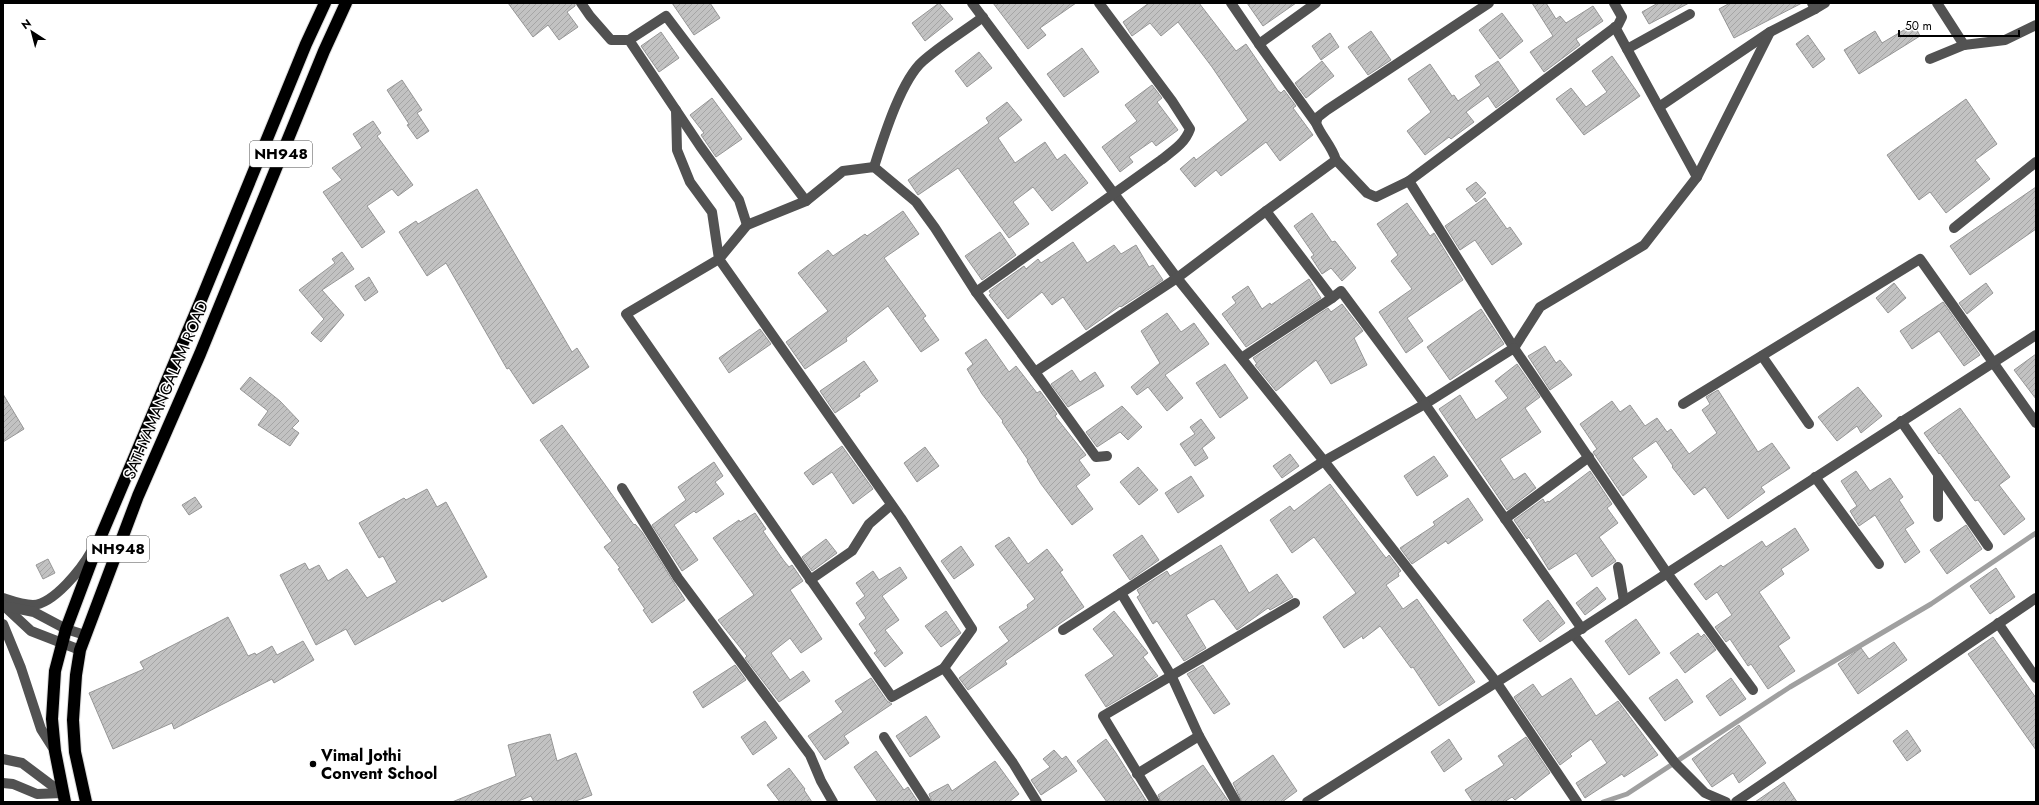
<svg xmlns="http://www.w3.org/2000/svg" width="2039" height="805" viewBox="0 0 2039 805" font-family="Jost,sans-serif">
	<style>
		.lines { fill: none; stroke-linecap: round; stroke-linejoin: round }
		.stream { stroke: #a0a0a0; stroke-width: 5 }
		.building { fill: url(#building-hatch); stroke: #969696 }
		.highway-casing { stroke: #dbdbdb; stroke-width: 14 }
		.minor { stroke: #525252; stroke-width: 10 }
		.highway { stroke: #000; stroke-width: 12 }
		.poi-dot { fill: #000; stroke: #fff; stroke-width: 1.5 }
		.labels { text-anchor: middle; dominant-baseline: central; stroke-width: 3; stroke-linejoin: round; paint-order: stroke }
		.shield { fill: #fff; stroke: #4c4c4c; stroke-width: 1 }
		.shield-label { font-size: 15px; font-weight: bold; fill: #000 }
		.street-label { font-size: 16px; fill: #000; stroke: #fff }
		.poi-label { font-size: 16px; font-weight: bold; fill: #000; stroke: #fff; text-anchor: start }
	</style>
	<defs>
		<pattern id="building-hatch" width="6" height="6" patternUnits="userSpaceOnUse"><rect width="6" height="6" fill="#c2c2c2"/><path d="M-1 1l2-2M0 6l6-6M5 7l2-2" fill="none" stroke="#a5a5a5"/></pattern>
	</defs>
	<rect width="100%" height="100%" fill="#fff"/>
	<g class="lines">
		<path class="stream" d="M1603,802L1627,794L1790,687L1931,604L2036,533"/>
	</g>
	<g class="building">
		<path d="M508,3H575V6L567,12L578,27L559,40L548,25L533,37Z"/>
		<path d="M672,3H710L720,18L694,35Z"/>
		<path d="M939,3L953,19L925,41L912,23Z"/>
		<path d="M993,3H1076L1040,28L1046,35L1028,49Z"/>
		<path d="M1149,3H1199L1236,51L1246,44L1278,91L1281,93L1284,90L1296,106L1293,108L1313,135L1280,161L1266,142L1221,176L1216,170L1195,187L1180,169L1194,157L1196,160L1248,120L1212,67L1178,22L1161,36L1150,23L1132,36L1123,22Z"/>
		<path d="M1247,3H1296L1263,26Z"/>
		<path d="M1532,3H1546L1556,19L1560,16L1566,23L1593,6L1603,21L1576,39L1580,45L1544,72L1530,52L1553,36Z"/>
		<path d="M1658,3H1689L1649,24L1642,12Z"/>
		<path d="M1730,3H1802L1734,38L1719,9Z"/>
		<path d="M1502,13L1523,41L1500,59L1479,30Z"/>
		<path d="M1914,24L1920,36L1859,74L1844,50L1875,31L1882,43Z"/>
		<path d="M1371,31L1391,60L1368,75L1348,47Z"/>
		<path d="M661,32L679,58L659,72L641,46Z"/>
		<path d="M1330,33L1339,47L1321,60L1312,46Z"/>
		<path d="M1808,35L1825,59L1813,68L1796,44Z"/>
		<path d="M1082,48L1099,72L1064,97L1047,74Z"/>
		<path d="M979,52L992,68L967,87L955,71Z"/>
		<path d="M1612,56L1640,96L1584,135L1556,99L1571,88L1586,107L1607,92L1592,71Z"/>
		<path d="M1322,61L1334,76L1306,98L1295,83Z"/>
		<path d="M1498,61L1519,91L1496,108L1488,96L1466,112L1474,122L1451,139L1449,137L1425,155L1407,131L1431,112L1408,79L1430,64L1452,96L1454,95L1458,101L1481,85L1475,76Z"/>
		<path d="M402,80L422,110L417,113L429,131L417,139L407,125L409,124L387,90Z"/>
		<path d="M1152,85L1162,98L1157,102L1178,130L1156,146L1152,141L1129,157L1133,162L1120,172L1102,147L1137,121L1125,105Z"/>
		<path d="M712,98L742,139L716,157L701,135L704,133L690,115Z"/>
		<path d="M1966,99L1997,144L1975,160L1990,179L1946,213L1930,192L1919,200L1887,155Z"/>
		<path d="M1007,102L1022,120L998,138L1015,163L1045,142L1057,160L1065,154L1088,183L1052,211L1033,187L1013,202L1029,224L1009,238L958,168L918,195L908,180L989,123L986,118Z"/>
		<path d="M373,121L381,133L377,136L413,185L398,196L392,189L367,206L385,232L362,248L323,192L342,180L332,168L362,148L353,134Z"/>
		<path d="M1476,182L1486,193L1476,202L1466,189Z"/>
		<path d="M2036,187V229L1970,275L1950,246Z"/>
		<path d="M477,189L572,352L577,348L589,367L533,404L509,368L507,369L446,263L427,276L399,232L416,221L418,224Z"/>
		<path d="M1485,198L1507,229L1510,227L1522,244L1492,265L1475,240L1460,250L1445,226Z"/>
		<path d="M1407,203L1430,236L1434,233L1463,280L1407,318L1423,341L1406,353L1379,312L1412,289L1391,261L1398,255L1377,224Z"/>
		<path d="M903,211L919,234L884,258L926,316L923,318L939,340L921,352L888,306L846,338L847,341L805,369L786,342L828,311L798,273L828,250L833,256L865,234L867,236Z"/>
		<path d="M1312,213L1332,242L1335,241L1356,268L1342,281L1331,268L1322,274L1311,257L1314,255L1294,226Z"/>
		<path d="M1000,232L1016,255L982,280L965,256Z"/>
		<path d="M1073,242L1087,263L1114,245L1121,254L1136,245L1149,267L1153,265L1163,280L1121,307L1120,306L1086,330L1063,297L1052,305L1042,292L1008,319L989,295L991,294L989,291L1024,266L1026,269L1038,259L1041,263Z"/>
		<path d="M342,252L354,269L322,290L344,315L321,342L311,333L324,319L299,290L335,263L332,259Z"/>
		<path d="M369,277L378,292L365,301L355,286Z"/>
		<path d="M1309,279L1321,298L1246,347L1222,314L1236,303L1232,297L1248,286L1262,309L1270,303L1271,305Z"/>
		<path d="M1894,283L1906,298L1888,313L1876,298Z"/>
		<path d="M1986,283L1993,293L1967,314L1959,303Z"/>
		<path d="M1943,302L1980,355L1964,366L1939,331L1912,349L1900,331Z"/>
		<path d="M1342,304L1363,331L1354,338L1367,365L1331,384L1316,360L1276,391L1255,365L1257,364L1253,358L1328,308L1331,312Z"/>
		<path d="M1481,309L1504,344L1450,380L1427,347Z"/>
		<path d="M1167,313L1181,332L1194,323L1209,344L1165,375L1183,398L1167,411L1148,387L1137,395L1131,387L1160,363L1141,331Z"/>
		<path d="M760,329L771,344L729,373L719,358Z"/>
		<path d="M986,339L1009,372L1016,366L1037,393L1040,391L1057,414L1055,416L1086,455L1079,460L1090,475L1076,486L1093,509L1072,525L1041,484L1027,461L1028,460L1002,422L1003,421L982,394L967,369L973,364L965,353Z"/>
		<path d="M1545,346L1556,363L1560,360L1572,375L1550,390L1528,356Z"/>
		<path d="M2036,354V399L2014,370Z"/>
		<path d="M864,361L878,381L859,394L860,396L835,413L820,391Z"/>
		<path d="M1225,364L1248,398L1220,418L1196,383Z"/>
		<path d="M1517,364L1540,397L1525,408L1541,432L1500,459L1514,480L1525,473L1536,488L1507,510L1439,409L1460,395L1476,420L1508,398L1495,381Z"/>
		<path d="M1072,370L1080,382L1095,372L1104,386L1068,407L1051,384Z"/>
		<path d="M250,377L280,401L299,421L292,428L299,433L290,446L258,425L268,411L240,389Z"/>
		<path d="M1858,387L1882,416L1861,433L1857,426L1837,441L1818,417Z"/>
		<path d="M1718,390L1758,452L1772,443L1790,468L1761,487L1765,492L1728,519L1705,487L1694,495L1672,467L1673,466L1656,441L1632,458L1647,477L1623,496L1593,452L1597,449L1580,424L1612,401L1620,412L1630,405L1645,426L1657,418L1667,432L1671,429L1689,454L1717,433L1702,410L1710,404L1706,397Z"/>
		<path d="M3,394L24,429L3,442Z"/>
		<path d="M1122,406L1142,427L1128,440L1120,432L1097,447L1086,432Z"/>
		<path d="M1960,408L2010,477L1999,485L2025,519L2004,535L1978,500L1975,501L1940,453L1939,454L1924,433Z"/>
		<path d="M1201,419L1215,438L1202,448L1208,458L1195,466L1180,444L1195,434L1190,427Z"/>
		<path d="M562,425L634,525L635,524L642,532L685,600L652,623L643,610L645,609L618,569L620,568L604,547L612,541L540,440Z"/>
		<path d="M842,446L873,489L853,504L832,472L813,485L804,473Z"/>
		<path d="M925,447L939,466L917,482L904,463Z"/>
		<path d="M1290,454L1299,466L1282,478L1273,466Z"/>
		<path d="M1434,456L1448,476L1417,496L1404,476Z"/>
		<path d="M714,462L723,476L715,482L724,494L696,513L694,511L674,525L698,560L682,571L652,525L686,500L678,487Z"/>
		<path d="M1138,467L1158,490L1139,505L1120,482Z"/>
		<path d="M1590,471L1612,504L1607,508L1618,523L1599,537L1616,561L1592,577L1576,553L1549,570L1529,537L1527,539L1514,520L1543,499L1545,503L1548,501L1549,502Z"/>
		<path d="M1856,471L1870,491L1890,478L1903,497L1899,500L1914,523L1905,529L1920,552L1905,563L1875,515L1859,526L1850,511L1857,506L1841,481Z"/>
		<path d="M1191,476L1204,496L1178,513L1165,493Z"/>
		<path d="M1330,484L1386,558L1389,555L1401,571L1398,573L1399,576L1386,585L1403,609L1417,599L1475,682L1439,706L1413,667L1411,668L1380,626L1363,639L1362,636L1344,648L1323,617L1356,593L1314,537L1292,553L1270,520L1290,506L1294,511Z"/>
		<path d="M427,489L437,507L446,502L487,577L442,602L440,599L355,645L346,629L316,645L280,575L305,563L309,570L319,565L328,581L347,569L367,598L397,582L383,556L379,558L359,523L404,498L406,500Z"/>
		<path d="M195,497L202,507L189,515L182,505Z"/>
		<path d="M1468,498L1483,520L1448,544L1446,541L1412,564L1400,548L1435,525L1433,522Z"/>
		<path d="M755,513L766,529L763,531L784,561L789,567L792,565L803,581L790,590L822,639L801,653L790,638L771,653L790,680L803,671L810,681L779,702L745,658L747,656L718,620L754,595L713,538L739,520L740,522Z"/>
		<path d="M1966,525L1982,549L1947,574L1930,550Z"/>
		<path d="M1795,528L1809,550L1781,569L1784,574L1759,592L1790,638L1778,646L1795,671L1768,689L1751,664L1748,666L1730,639L1726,642L1715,627L1732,615L1717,592L1706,600L1694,584L1721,565L1723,567L1762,541L1766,547Z"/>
		<path d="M1142,535L1159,560L1130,580L1113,555Z"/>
		<path d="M1009,537L1028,564L1047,549L1063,570L1060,572L1084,607L1005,661L1007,664L968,690L959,678L1009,641L999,627L1028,608L1027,605L1035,599L995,546Z"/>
		<path d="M826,539L837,553L812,571L802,557Z"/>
		<path d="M1221,545L1249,593L1277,574L1293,597L1270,610L1268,608L1237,630L1214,599L1210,600L1186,615L1206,648L1184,661L1157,621L1153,624L1137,597L1140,595L1137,590L1167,571L1170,576Z"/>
		<path d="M961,546L974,565L954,579L941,561Z"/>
		<path d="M48,559L55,573L43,579L36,565Z"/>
		<path d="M900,567L907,578L882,596L899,620L885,630L903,653L885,667L874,653L877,651L859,624L866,618L856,603L865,596L856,583L873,571L879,580Z"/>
		<path d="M1996,568L2015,597L1990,614L1970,586Z"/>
		<path d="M1597,587L1606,599L1585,615L1576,603Z"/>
		<path d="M1548,600L1565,623L1540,642L1523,620Z"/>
		<path d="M946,611L961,633L941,647L925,626Z"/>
		<path d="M1114,611L1148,653L1143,657L1158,676L1106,707L1085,675L1114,656L1093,629Z"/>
		<path d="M228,617L248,656L255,653L256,655L272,646L277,655L303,641L314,660L274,683L272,679L174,729L172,723L113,749L89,693L144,669L140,662Z"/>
		<path d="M1636,619L1660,653L1629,675L1605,641Z"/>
		<path d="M1698,633L1701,637L1704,634L1716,650L1685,673L1670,653Z"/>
		<path d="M1993,637L2036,698V750L1968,654Z"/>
		<path d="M1894,642L1907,660L1858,694L1838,664L1861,648L1869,659Z"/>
		<path d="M735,665L746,680L703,708L693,692Z"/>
		<path d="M1203,665L1230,704L1214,714L1187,674Z"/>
		<path d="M871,678L887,701L892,704L844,736L849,743L825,760L808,736L843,712L835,701Z"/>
		<path d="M1571,678L1596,716L1618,701L1658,755L1624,777L1622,774L1585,798L1576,783L1607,763L1591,739L1570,754L1572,756L1560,765L1514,697L1533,684L1542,697Z"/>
		<path d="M1731,678L1746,699L1720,716L1706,696Z"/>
		<path d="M1677,679L1693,702L1665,721L1649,698Z"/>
		<path d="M926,716L940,737L910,757L896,736Z"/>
		<path d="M765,721L777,738L753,755L741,737Z"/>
		<path d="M1739,725L1766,763L1739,783L1733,773L1712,787L1692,759Z"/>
		<path d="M1907,730L1921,751L1907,761L1893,741Z"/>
		<path d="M550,734L557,761L576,753L592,795L573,802H534L531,796L516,802H452L516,776L508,745Z"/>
		<path d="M1526,737L1550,773L1515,800L1512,797L1504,802H1473L1465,790L1504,765L1498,756Z"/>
		<path d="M1106,739L1116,753L1147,802H1107L1077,761Z"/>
		<path d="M1449,739L1462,759L1444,772L1431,752Z"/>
		<path d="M1054,750L1062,759L1066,756L1077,771L1041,795L1031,780L1050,767L1043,759Z"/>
		<path d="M876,751L904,790L908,787L918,802H878L854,767Z"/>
		<path d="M1273,755L1297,791L1282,802H1242L1233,783Z"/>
		<path d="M995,761L1019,794L1009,802H932L929,794L948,784L952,791Z"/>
		<path d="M1203,765L1229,802H1161L1158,795Z"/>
		<path d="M789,768L805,789L804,790L812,802H780L767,785Z"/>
		<path d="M1784,782L1797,802H1755Z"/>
	</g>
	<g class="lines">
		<g class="highway-casing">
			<g id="highway">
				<path d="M65,802L55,751L52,719L55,671L66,629L101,536L201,300L306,44L325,3"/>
				<path d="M86,802L75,752L73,720L76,675L80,650L138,496L200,354L324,51L346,3"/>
			</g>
		</g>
		<g class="minor">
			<path d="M581,3L590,16L611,40H629L666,16L806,201"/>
			<path d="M972,3L1177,278L1324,461L1497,683L1577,802"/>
			<path d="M1231,3L1259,44"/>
			<path d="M1812,3L1815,9L1825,3"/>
			<path d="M1937,3L1964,45"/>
			<path d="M1615,27L1697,177"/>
			<path d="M629,40L700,146L739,200L747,225"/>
			<path d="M1627,49L1690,14"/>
			<path d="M1930,59L1964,45L2005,40L2036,25"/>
			<path d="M1659,107L1770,32L1815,9"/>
			<path d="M676,110L677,150L690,182L712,212L719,259L901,518L972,629L944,668L892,697L626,314L719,259L747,225L806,201L843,171L874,167L916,202L935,228L976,292L1035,372"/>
			<path d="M1316,123L1318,117L1327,110L1489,3"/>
			<path d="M1336,160L1367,193L1376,197L1409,181L1618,25L1622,17L1614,3"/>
			<path d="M874,167C883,139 901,80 923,61C941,45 963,32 983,17"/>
			<path d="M1409,181L1514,348L1540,307L1644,245L1697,177L1770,32"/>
			<path d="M1266,211L1336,160C1332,146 1321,136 1316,123L1259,44L1316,3"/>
			<path d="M1954,228L2036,162"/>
			<path d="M976,292L1161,160C1174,150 1185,143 1190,129L1172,101L1099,3"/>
			<path d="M1762,356L1809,424"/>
			<path d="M1243,357L1332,298"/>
			<path d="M1683,404L1920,259L2036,423"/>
			<path d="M1901,421L1988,546"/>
			<path d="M1107,456L1096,457L1035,372L1177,278L1266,211L1332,298L1341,291L1425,404L1514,348L1667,573L1753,690"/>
			<path d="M1815,477L1879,564"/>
			<path d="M622,488L678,578L810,755L821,781L833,802"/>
			<path d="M1938,517V475"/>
			<path d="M1505,519L1589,457"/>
			<path d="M1618,567L1624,601"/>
			<path d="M810,580L852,551L869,524L891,505"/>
			<path d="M3,598C12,601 23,605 33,605C54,604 82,568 91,552"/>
			<path d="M3,605L31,631L80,650"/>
			<path d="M9,607L34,612L66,629L85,635"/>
			<path d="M1998,623L2036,678"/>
			<path d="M3,624L21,668L41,729L55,751"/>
			<path d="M1063,630L1121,593"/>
			<path d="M1573,634L1676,764L1705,793L1726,802"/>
			<path d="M944,668L1013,763L1037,802"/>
			<path d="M884,737L926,802"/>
			<path d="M3,759L22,763L62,793"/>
			<path d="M1137,774L1199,736"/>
			<path d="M3,783L13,784L37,794L62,793"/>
			<path d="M1155,802L1103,716L1295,603"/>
			<path d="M1236,802L1199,736L1172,677L1121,593L1324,461L1425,404L1582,629"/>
			<path d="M1307,802L1573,634L2036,335"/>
			<path d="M1736,802L2036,598"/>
		</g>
		<use href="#highway" class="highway"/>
	</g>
	<circle class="poi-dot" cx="313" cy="764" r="4"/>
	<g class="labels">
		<g class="shield">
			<rect x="250" y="141" width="62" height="26" rx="3"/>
			<rect x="87" y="536" width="62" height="26" rx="3"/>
		</g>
		<g class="shield-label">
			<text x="281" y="154">NH948</text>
			<text x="118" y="549">NH948</text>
		</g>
		<g class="street-label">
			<text transform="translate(166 390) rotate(-67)">SATHYAMANGALAM ROAD</text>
		</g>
		<g class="poi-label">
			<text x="321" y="755">Vimal Jothi<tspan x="321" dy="18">Convent School</tspan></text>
		</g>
	</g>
	<rect width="2039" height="805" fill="none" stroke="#000000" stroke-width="8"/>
	<g transform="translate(32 32) rotate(324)" stroke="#ffffff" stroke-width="3" paint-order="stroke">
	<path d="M0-3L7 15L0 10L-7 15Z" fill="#000000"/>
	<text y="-6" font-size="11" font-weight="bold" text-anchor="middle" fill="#000000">N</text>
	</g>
	<path d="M1899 30v6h120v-6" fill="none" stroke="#000000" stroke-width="2"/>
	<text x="1905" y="30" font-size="12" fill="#000000" stroke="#ffffff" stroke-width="3" paint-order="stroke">50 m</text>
</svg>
